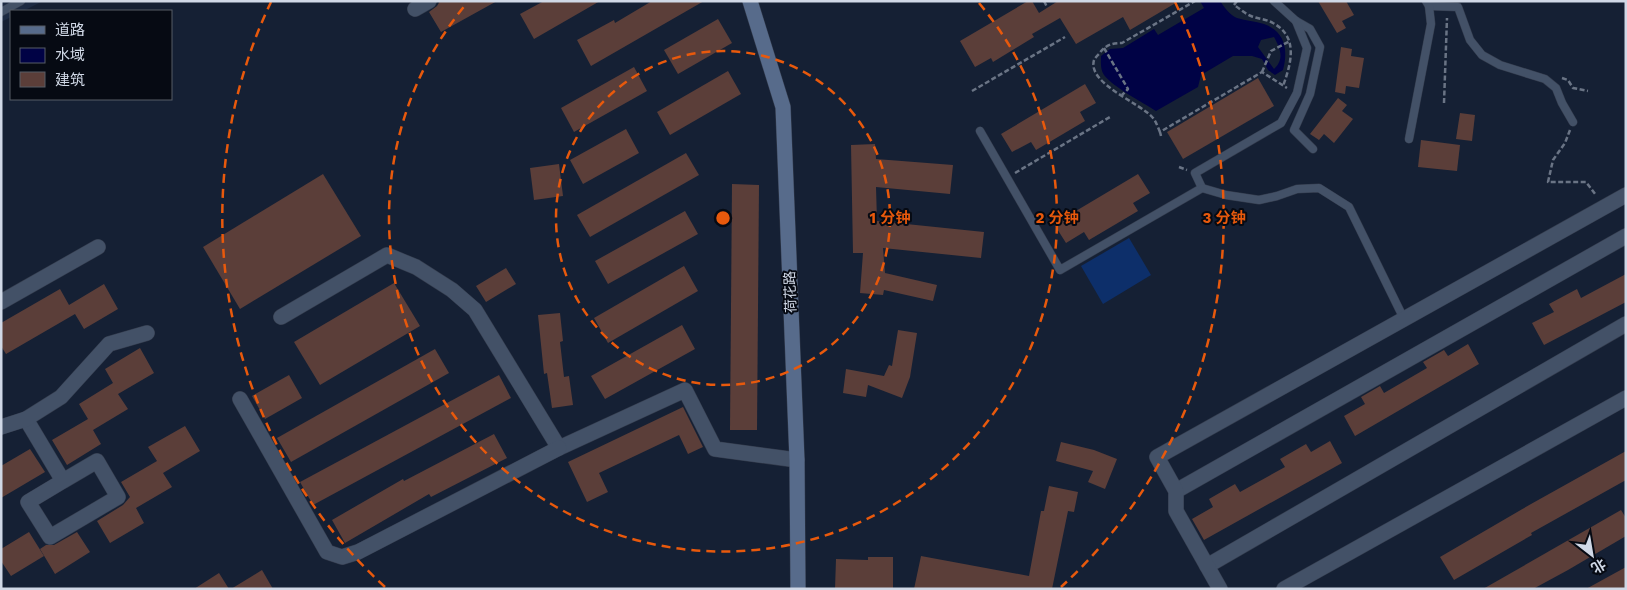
<svg xmlns="http://www.w3.org/2000/svg" width="1627" height="590" viewBox="0 0 1627 590" font-family="'Work Sans','Noto Sans SC',sans-serif">
	<style>
		.built { fill: #1c2a43 }
		.green { fill: #0d2f6a }
		.water { fill: #000245; fill-rule: evenodd }
		.building { fill: #5b3e39 }
		.lines { fill: none; stroke-linecap: round; stroke-linejoin: round }
		.lane-casing { stroke: #333b4c; stroke-width: 9 }
		.street-casing { stroke: #333b4c; stroke-width: 16 }
		.secondary-casing { stroke: #333b4c; stroke-width: 16 }
		.path { stroke: #6a7485; stroke-width: 2.5; stroke-dasharray: 5 2.5; stroke-linecap: butt }
		.lane { stroke: #435167; stroke-width: 8 }
		.street { stroke: #435167; stroke-width: 15 }
		.secondary { stroke: #576b8b; stroke-width: 15 }
		.ring { fill: none; stroke: #e8590c; stroke-width: 2.5; stroke-dasharray: 9 6 }
		.labels { text-anchor: middle; dominant-baseline: central; stroke-width: 4; stroke-linejoin: round; paint-order: stroke }
		.street-label { font-size: 14px; fill: #d0d8e6; stroke: #060a13 }
		.centre { fill: #e8590c; stroke: #060a13; stroke-width: 2.5 }
		.ring-label { font-size: 15px; text-anchor: middle; font-weight: bold; fill: #e8590c; stroke: #060a13; stroke-width: 4; stroke-linejoin: round; paint-order: stroke }
	</style>
	<rect width="100%" height="100%" fill="#152034"/>
	<path class="built" d="M1,1H43L23,11H11V17L1,22Z"/>
	<path class="green" d="M1129,238L1151,275L1103,304L1081,266Z"/>
	<path class="water" d="M1200,1H1220C1224,7 1230,15 1237,18C1246,21 1255,21 1264,24C1286,32 1288,51 1283,70L1275,75L1268,70L1262,59L1252,56H1233L1201,75L1198,87L1156,111C1142,102 1113,87 1104,75C1100,69 1101,62 1101,56L1110,49L1123,48L1154,29L1158,35L1204,8ZM1274,37C1280,48 1285,59 1274,69L1258,47L1261,40Z"/>
	<g class="building">
		<path d="M440,1H497L441,32L429,12L437,6Z"/>
		<path d="M544,1H600L534,39L520,14Z"/>
		<path d="M652,1H704L591,66L577,40L614,20L615,23Z"/>
		<path d="M1028,1H1032L1039,13L1058,1H1179L1130,30L1123,17L1076,44L1060,18L1032,34L1034,37L993,62L991,58L975,67L960,41Z"/>
		<path d="M1318,1H1346L1354,15L1342,21L1346,28L1337,33Z"/>
		<path d="M718,19L732,43L678,74L664,50Z"/>
		<path d="M1341,47L1352,49L1351,56L1364,58L1359,88L1346,86L1345,94L1335,92Z"/>
		<path d="M634,67L647,91L574,132L561,108Z"/>
		<path d="M728,71L741,94L670,135L657,112Z"/>
		<path d="M1258,78L1274,106L1183,159L1167,132Z"/>
		<path d="M1085,84L1096,103L1080,112L1085,121L1036,150L1031,142L1012,152L1001,134Z"/>
		<path d="M1338,98L1347,105L1342,111L1353,119L1334,143L1324,134L1319,140L1310,134Z"/>
		<path d="M1460,113L1475,115L1472,141L1456,139Z"/>
		<path d="M626,129L639,153L583,184L570,160Z"/>
		<path d="M1421,140L1460,145L1457,171L1418,167Z"/>
		<path d="M875,144L876,159L953,165L950,194L876,187L877,221L984,232L981,258L883,248L885,273L937,285L933,301L884,290L883,295L860,293L863,253H853L851,145Z"/>
		<path d="M686,153L699,175L590,237L577,215Z"/>
		<path d="M559,164L563,196L534,200L530,168Z"/>
		<path d="M323,174L361,236L240,309L203,247Z"/>
		<path d="M1138,174L1150,193L1133,203L1138,211L1089,240L1084,232L1066,243L1054,224Z"/>
		<path d="M732,184L759,185L757,430H730Z"/>
		<path d="M685,211L698,234L608,284L595,261Z"/>
		<path d="M684,266L698,291L608,343L594,318Z"/>
		<path d="M506,268L516,284L486,302L476,286Z"/>
		<path d="M1626,274V302L1544,345L1532,323L1554,312L1549,304L1577,289L1581,298Z"/>
		<path d="M394,283L420,326L320,385L294,342Z"/>
		<path d="M104,284L118,309L84,329L75,314L6,354L1,346V323L60,289L69,305Z"/>
		<path d="M560,313L563,341L560,342L564,377L569,376L573,405L552,408L547,373L544,374L538,315Z"/>
		<path d="M682,325L695,349L605,399L591,376Z"/>
		<path d="M898,330L917,333L910,377L902,398L868,385L866,397L843,393L846,369L884,376L889,365L892,366Z"/>
		<path d="M1468,344L1479,364L1355,436L1344,416L1365,404L1361,397L1380,386L1384,393L1427,368L1423,362L1444,350L1448,356Z"/>
		<path d="M140,348L154,373L118,394L128,409L93,430L101,444L67,465L52,440L88,419L79,404L113,383L105,369Z"/>
		<path d="M435,349L449,373L291,462L277,438Z"/>
		<path d="M289,375L302,398L265,419L252,396Z"/>
		<path d="M499,375L511,398L313,505L300,482Z"/>
		<path d="M683,407L703,447L688,454L679,435L599,473L608,492L587,502L568,462Z"/>
		<path d="M185,426L200,451L163,473L172,487L136,508L144,523L110,543L97,521L123,505L130,497L121,482L157,461L148,447Z"/>
		<path d="M494,434L507,458L431,497L429,494L345,543L332,520L403,479L404,481Z"/>
		<path d="M1330,441L1342,463L1204,540L1192,519L1213,507L1209,499L1235,484L1240,492L1285,467L1280,459L1306,444L1311,452Z"/>
		<path d="M1061,442L1094,450L1117,459L1105,489L1088,482L1093,471L1056,461Z"/>
		<path d="M30,449L45,472L1,498V466Z"/>
		<path d="M1626,451V480L1531,533L1532,535L1454,580L1440,557L1531,504Z"/>
		<path d="M1049,486L1078,492L1074,512L1068,511L1052,589H914L921,556L1029,576L1041,511H1044Z"/>
		<path d="M1621,510L1626,518V536L1568,570L1533,589H1483Z"/>
		<path d="M29,532L44,556L11,576L1,561V549Z"/>
		<path d="M77,532L90,552L55,574L40,549L46,545H54Z"/>
		<path d="M868,557H893V589H835L836,559L868,560Z"/>
		<path d="M1626,567V589H1586Z"/>
		<path d="M262,570L273,589H231Z"/>
		<path d="M219,573L229,589H194Z"/>
	</g>
	<g class="lines">
		<g class="lane-casing">
			<g id="lane">
				<path d="M1274,1L1296,21L1310,29L1320,47L1310,94L1294,130L1313,149"/>
				<path d="M1429,6L1458,7L1470,40L1482,55L1500,65L1545,79L1556,88L1562,103L1573,122"/>
				<path d="M1,12L21,1"/>
				<path d="M980,131L1060,270L1202,188L1195,173L1281,123L1297,93L1307,48L1296,21"/>
				<path d="M1409,139L1431,24L1429,6L1426,1"/>
				<path d="M1202,188L1226,195L1259,200L1277,196L1297,189L1319,188L1349,207L1404,319"/>
			</g>
		</g>
		<g class="street-casing">
			<g id="street">
				<path d="M415,9L429,1"/>
				<path d="M1,302L98,247"/>
				<path d="M281,317L387,255L416,267L452,290L475,310L559,448L685,390L715,449L797,460"/>
				<path d="M240,399L327,552L342,557L358,552L559,448"/>
				<path d="M26,419L63,481L28,502L50,537L118,497L97,461L63,481"/>
				<path d="M1,427L26,419L61,397L109,344L147,333"/>
				<path d="M1176,491L1626,236"/>
				<path d="M1207,566L1626,324"/>
				<path d="M1220,589L1176,511V491L1157,457L1626,195"/>
				<path d="M1284,589L1626,398"/>
			</g>
		</g>
		<g class="secondary-casing">
			<path id="secondary" d="M750,1L783,107L797,460L798,589"/>
		</g>
		<g class="path">
			<path d="M1044,1L1047,7"/>
			<path d="M1237,1L1234,5C1239,8 1245,14 1251,16C1258,19 1266,19 1273,23C1299,37 1291,64 1283,86"/>
			<path d="M1104,48L1128,89L1122,95"/>
			<path d="M1262,72L1271,51L1290,41"/>
			<path d="M1562,78L1568,80L1573,88L1588,91"/>
			<path d="M972,91L1065,37"/>
			<path d="M1444,103L1447,18"/>
			<path d="M1570,130L1565,143L1553,160L1548,182H1586L1596,195"/>
			<path d="M1160,132C1158,128 1156,121 1153,118C1141,103 1087,84 1094,60C1095,58 1097,56 1099,54C1105,45 1112,43 1122,43L1195,1"/>
			<path d="M1161,136L1160,132L1262,72L1287,88"/>
			<path d="M1179,167L1187,170"/>
			<path d="M1015,173L1110,117"/>
		</g>
		<use href="#lane" class="lane"/>
		<use href="#street" class="street"/>
		<use href="#secondary" class="secondary"/>
	</g>
	<g class="ring">
		<circle cx="723" cy="218" r="167"/>
		<path d="M979 3A334 334 0 1 1 467 3"/>
		<path d="M385 587A501 501 0 0 1 271 2M1175 2A501 501 0 0 1 1061 587"/>
	</g>
	<g class="labels">
		<g class="street-label">
			<text transform="translate(790 292) rotate(-92)">荷花路</text>
		</g>
	</g>
	<circle cx="723" cy="218" r="8" class="centre"/>
	<g class="ring-label">
		<text x="890" y="223">1 分钟</text>
		<text x="1057" y="223">2 分钟</text>
		<text x="1224" y="223">3 分钟</text>
	</g>
	<rect width="1627" height="590" fill="none" stroke="#d0d8e6" stroke-width="5"/>
	<rect x="10" y="10" width="162" height="90" fill="#060a13" stroke="#575c67"/>
	<rect x="20" y="26" width="25" height="8" fill="#576b8b" stroke="#575c67"/>
	<text x="55" y="35" font-size="15" fill="#d0d8e6">道路</text>
	<rect x="20" y="48" width="25" height="15" fill="#000245" stroke="#575c67"/>
	<text x="55" y="60" font-size="15" fill="#d0d8e6">水域</text>
	<rect x="20" y="72" width="25" height="15" fill="#5b3e39" stroke="#575c67"/>
	<text x="55" y="85" font-size="15" fill="#d0d8e6">建筑</text>
	<g transform="translate(1592 555) rotate(149)" stroke="#060a13" stroke-width="4" paint-order="stroke">
	<path d="M0-4L9 19L0 12L-9 19Z" fill="#d0d8e6"/>
	<text y="-8" font-size="14" font-weight="bold" text-anchor="middle" fill="#d0d8e6">北</text>
	</g>
</svg>
